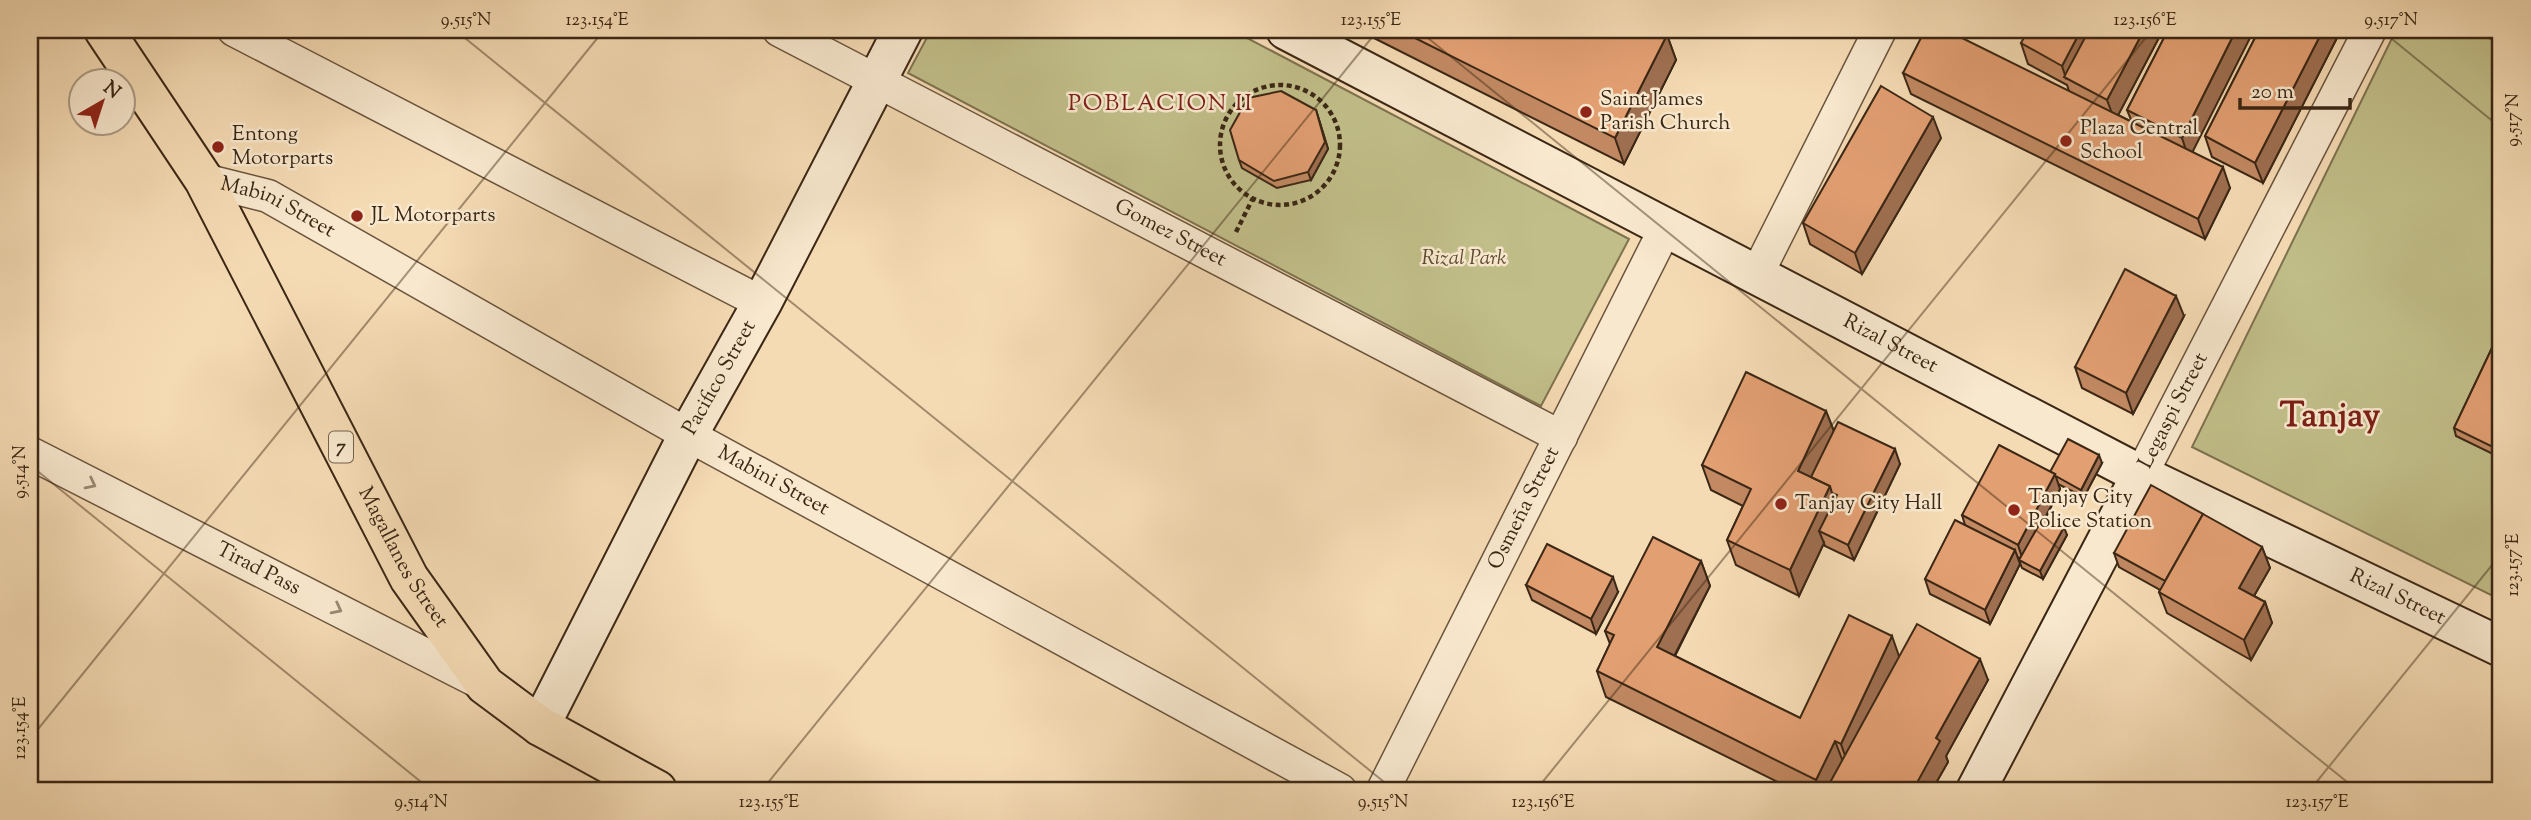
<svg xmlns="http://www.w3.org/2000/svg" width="2531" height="820" viewBox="0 0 2531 820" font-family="'Sorts Mill Goudy',serif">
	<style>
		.green { fill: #c1be89; stroke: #7e724f; stroke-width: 2 }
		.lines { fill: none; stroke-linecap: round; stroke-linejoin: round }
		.street-casing { stroke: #6a543d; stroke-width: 35 }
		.secondary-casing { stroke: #3b2715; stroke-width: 42 }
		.highway-casing { stroke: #3b2715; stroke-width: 42 }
		.path { stroke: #3b2715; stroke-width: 4.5; stroke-dasharray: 5 3.5; stroke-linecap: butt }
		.street { stroke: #f8e8ce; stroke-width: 32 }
		.secondary { stroke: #f8e8ce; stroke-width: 38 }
		.highway { stroke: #f5dbb4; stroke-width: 38 }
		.wall { fill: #c28962; stroke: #3b2715; stroke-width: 2 }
		.shaded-wall { fill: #9e6f50; stroke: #3b2715; stroke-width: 2 }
		.building { fill: #e29f72; stroke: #3b2715; stroke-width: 2 }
		.oneway { stroke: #9a8872 }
		.ticks { fill: none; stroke: #3b2715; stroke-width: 2; stroke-opacity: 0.45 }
		.poi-dot { fill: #8f2418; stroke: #f8e8ce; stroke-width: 2.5 }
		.labels { text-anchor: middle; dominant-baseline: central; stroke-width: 5; stroke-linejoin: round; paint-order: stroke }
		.shield { fill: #f8e8ce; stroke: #74614c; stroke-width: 2 }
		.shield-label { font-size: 19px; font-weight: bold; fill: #3b2715 }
		.poi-label { font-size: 21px; fill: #3b2715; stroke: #f8e8ce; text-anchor: start }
		.street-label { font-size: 21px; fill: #3b2715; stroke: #f8e8ce }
		.park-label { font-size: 21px; font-style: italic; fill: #5c4d32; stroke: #f8e8ce }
		.neighbourhood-label { font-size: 23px; letter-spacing: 2px; fill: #7a1f14; stroke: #f8e8ce }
		.town-label { font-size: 35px; font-weight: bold; fill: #7a1f14; stroke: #f8e8ce }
		.neatline { fill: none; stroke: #3b2715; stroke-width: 2.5 }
		.ticks-label { font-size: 18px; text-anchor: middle; fill: #3b2715 }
	</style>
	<rect width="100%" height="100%" fill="#f5dbb4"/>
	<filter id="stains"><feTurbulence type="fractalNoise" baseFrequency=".00286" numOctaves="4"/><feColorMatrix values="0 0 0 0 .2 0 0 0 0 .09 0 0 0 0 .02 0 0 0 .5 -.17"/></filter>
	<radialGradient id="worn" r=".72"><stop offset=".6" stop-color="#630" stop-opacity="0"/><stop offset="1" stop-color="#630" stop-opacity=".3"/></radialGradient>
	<g class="green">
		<path d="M931,30H1232L1629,239L1541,406L908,73Z"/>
		<path d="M2396,30H2472L2501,44V600L2192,447Z"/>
	</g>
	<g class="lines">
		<g class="street-casing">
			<g id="street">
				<path d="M234,30L762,303"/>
				<path id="s1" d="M779,30L1561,437"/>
				<path id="s2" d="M204,180L268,196L688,435L1340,790"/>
				<path d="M1757,274L1880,30"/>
				<path id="s3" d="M30,453L485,685"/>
				<path id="s4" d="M2141,475L2370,30"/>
				<path id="s5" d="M1383,790L1666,227"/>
			</g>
		</g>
		<g class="secondary-casing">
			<g id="secondary">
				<path id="s6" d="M1286,30L2141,475L2501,647"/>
				<path id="s7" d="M540,726L688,435L762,303L903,30"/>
				<path d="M1976,790L2141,475"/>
			</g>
		</g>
		<g class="highway-casing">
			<g id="highway">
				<path id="s8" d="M104,30L204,180L409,578L485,685L540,726L657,790"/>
			</g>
		</g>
		<g class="path">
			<circle cx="1280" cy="145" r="60"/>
			<path d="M1236,232L1253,198"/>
		</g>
		<use href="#street" class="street"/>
		<use href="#secondary" class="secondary"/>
		<use href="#highway" class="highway"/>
	</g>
	<g class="wall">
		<path d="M1358,30H1657L1667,35L1676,60L1624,164Z"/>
		<path d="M2163,30L2118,115L2132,122L2127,110L2168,30L2193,152L2230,188L2205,239L1911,94L1903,73L2069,91L2067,85L2028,64L2021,43Z"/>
		<path d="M2259,30H2341L2263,183L2212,157L2205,136Z"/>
		<path d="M1316,110L1328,149L1311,180L1277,188L1242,168L1239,160Z"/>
		<path d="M1941,138L1862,274L1810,244L1803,223Z"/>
		<path d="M2184,316L2133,414L2082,388L2075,367Z"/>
		<path d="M2501,329V458L2456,436L2454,428Z"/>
		<path d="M1826,411L1834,431L1900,464L1854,560L1825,546L1824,543L1799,596L1736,565L1727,540L1743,506L1711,490L1702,465Z"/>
		<path d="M2102,463L2084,497L2058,484L2060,489L2046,517L2067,535L2043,579L2022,568L2019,560L2020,558L2017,557L2020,564L1990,624L1930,594L1925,579L1965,525L1962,515L2050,472Z"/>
		<path d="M2262,547L2270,568L2254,596L2265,602L2272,623L2251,660L2167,613L2159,592L2160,590L2119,567L2114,553Z"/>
		<path d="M1701,561L1710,586L1675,656L1800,718L1899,656L1988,680L1946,756L1948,762L1932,790H1794L1606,697L1597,671L1610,644L1605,631Z"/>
		<path d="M1526,585L1618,592L1596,634L1532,600Z"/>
	</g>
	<g class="shaded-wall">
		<path d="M2081,30H2100L2066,78L2062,66Z"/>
		<path d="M2144,30H2163L2115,121L2107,100Z"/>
		<path d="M2236,30H2254L2189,159L2182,138Z"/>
		<path d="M2323,30H2341L2263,183L2255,163Z"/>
		<path d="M1667,35L1676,60L1624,164L1615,138Z"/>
		<path d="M1316,110L1328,149L1311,180L1308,172Z"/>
		<path d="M1933,117L1941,138L1862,274L1855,253Z"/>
		<path d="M2223,167L2230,188L2205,239L2198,219Z"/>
		<path d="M2176,296L2184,316L2133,414L2126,393Z"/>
		<path d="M1826,411L1836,437L1811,487L1798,471Z"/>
		<path d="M1895,449L1900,464L1854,560L1848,545Z"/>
		<path d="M2099,455L2102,463L2084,497L2081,490Z"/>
		<path d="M2055,474L2060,489L2023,560L2018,545Z"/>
		<path d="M1830,486L1839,512L1819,531L1824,543L1799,596L1790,570Z"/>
		<path d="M2064,527L2067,535L2043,579L2040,571Z"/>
		<path d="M2262,547L2270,568L2247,608L2239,588Z"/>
		<path d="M2015,550L2020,564L1990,624L1985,610Z"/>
		<path d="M1701,561L1710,586L1666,672L1657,647Z"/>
		<path d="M1613,577L1618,592L1596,634L1591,619Z"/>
		<path d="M2265,602L2272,623L2251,660L2244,640Z"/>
		<path d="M1892,636L1901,662L1850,770L1841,744Z"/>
		<path d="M1980,659L1988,680L1946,756L1948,762L1932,790H1913L1936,738Z"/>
		<path d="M1835,741L1845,767L1827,788V790H1820L1816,780Z"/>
	</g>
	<g class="building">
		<path d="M1399,30H1657L1667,35L1615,138Z"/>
		<path d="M1925,30H1946L2223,167L2198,219L1903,73Z"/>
		<path d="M2028,30H2081L2062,66L2021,43Z"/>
		<path d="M2089,30H2144L2107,100L2064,77Z"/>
		<path d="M2168,30H2236L2182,138L2127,110Z"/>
		<path d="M2259,30H2323L2255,163L2205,136Z"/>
		<path d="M1881,86L1933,117L1855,253L1803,223Z"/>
		<path d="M1281,91L1316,110L1325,142L1308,172L1274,181L1239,160L1230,130L1248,98Z"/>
		<path d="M2125,269L2176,296L2126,393L2075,367Z"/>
		<path d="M2501,329V451L2454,428Z"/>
		<path d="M1746,372L1826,411L1798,471L1830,486L1790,570L1727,540L1751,489L1702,465Z"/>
		<path d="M1838,422L1895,449L1848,545L1819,531L1837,495L1832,493L1830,486L1811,477Z"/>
		<path d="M2068,439L2099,455L2081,490L2054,475L2055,474L2050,472Z"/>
		<path d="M1999,445L2055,474L2018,545L1962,515Z"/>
		<path d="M2151,485L2203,514L2165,581L2114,553Z"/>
		<path d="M2203,514L2262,547L2239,588L2265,602L2244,640L2159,592Z"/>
		<path d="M2044,516L2064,527L2040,571L2019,560Z"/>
		<path d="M1955,520L2015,550L1985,610L1925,579Z"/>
		<path d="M1653,537L1701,561L1657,647L1800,718L1849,615L1892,636L1841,744L1835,741L1816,780L1597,671L1614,635L1605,631Z"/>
		<path d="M1547,544L1613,577L1591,619L1526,585Z"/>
		<path d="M1917,624L1980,659L1936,738L1940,741L1913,790H1830L1827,788Z"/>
	</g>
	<defs><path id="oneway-chevron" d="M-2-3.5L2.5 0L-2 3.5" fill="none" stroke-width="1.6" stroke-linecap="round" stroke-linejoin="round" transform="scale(1.75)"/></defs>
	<g class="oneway">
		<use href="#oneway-chevron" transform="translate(91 484) rotate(27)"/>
		<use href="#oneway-chevron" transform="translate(337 609) rotate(27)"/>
	</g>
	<path class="ticks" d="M455,30L1394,790M1418,30L2357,790M2381,30L2501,128M30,465L431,790M30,739L604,30M762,790L1378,30M1536,790L2152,30M2310,790L2501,554"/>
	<g class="poi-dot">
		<circle cx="1586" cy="112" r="7"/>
		<circle cx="2066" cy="141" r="7"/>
		<circle cx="218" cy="147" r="7"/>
		<circle cx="357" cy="216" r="7"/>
		<circle cx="1781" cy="504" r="7"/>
		<circle cx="2014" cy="510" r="7"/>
	</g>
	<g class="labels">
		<rect class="shield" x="329" y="431.5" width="24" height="31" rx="5"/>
		<g class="shield-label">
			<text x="341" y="447">7</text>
		</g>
		<g class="poi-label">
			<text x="1600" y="100">Saint James<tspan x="1600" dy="24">Parish Church</tspan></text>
			<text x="2080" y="129">Plaza Central<tspan x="2080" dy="24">School</tspan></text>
			<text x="232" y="135">Entong<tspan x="232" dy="24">Motorparts</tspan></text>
			<text x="371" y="216">JL Motorparts</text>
			<text x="2028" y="498">Tanjay City<tspan x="2028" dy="24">Police Station</tspan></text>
			<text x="1795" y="504">Tanjay City Hall</text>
		</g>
		<g class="street-label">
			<text stroke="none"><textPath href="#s2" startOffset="79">Mabini Street</textPath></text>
			<text stroke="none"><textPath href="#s1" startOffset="441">Gomez Street</textPath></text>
			<text stroke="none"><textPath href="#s6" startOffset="681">Rizal Street</textPath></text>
			<text stroke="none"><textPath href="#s7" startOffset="392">Pacifico Street</textPath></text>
			<text stroke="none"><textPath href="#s4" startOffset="72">Legaspi Street</textPath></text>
			<text stroke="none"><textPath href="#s2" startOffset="646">Mabini Street</textPath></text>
			<text stroke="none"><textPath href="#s5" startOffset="315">Osmeña Street</textPath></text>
			<text stroke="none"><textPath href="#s8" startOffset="607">Magallanes Street</textPath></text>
			<text stroke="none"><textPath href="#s3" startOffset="256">Tirad Pass</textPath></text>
			<text stroke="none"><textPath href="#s6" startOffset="1248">Rizal Street</textPath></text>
		</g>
		<g class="park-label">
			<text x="1464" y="259">Rizal Park</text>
		</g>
		<g class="neighbourhood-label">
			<text x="1161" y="104">POBLACION II</text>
		</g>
		<g class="town-label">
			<text x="2330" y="417">Tanjay</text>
		</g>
	</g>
	<rect width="2531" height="820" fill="none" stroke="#f5dbb4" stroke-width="77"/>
	<g transform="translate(102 102) rotate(39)"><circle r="33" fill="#f8e8ce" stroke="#ac9b84" stroke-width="2"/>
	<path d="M0-5L12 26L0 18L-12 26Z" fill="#8f2418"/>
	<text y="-10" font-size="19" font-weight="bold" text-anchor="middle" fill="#3b2715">N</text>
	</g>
	<path d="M2240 98v10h110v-10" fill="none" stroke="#3b2715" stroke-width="3.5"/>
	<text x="2251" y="98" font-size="21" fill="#3b2715" stroke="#f8e8ce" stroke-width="5" paint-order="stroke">20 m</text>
	<rect x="38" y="38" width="2454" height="744" class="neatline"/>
	<g class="ticks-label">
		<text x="466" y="25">9.515°N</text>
		<text x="597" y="25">123.154°E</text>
		<text x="1371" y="25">123.155°E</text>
		<text x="2145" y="25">123.156°E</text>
		<text x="2391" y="25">9.517°N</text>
		<text transform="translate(2512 120) rotate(-90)" y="6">9.517°N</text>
		<text transform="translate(19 472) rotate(-90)" y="6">9.514°N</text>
		<text transform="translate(2512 565) rotate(-90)" y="6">123.157°E</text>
		<text transform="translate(19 728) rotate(-90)" y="6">123.154°E</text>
		<text x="421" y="807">9.514°N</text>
		<text x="769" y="807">123.155°E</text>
		<text x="1383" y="807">9.515°N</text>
		<text x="1543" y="807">123.156°E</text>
		<text x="2317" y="807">123.157°E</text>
	</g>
	<rect width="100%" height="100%" filter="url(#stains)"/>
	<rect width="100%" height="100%" fill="url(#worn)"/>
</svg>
